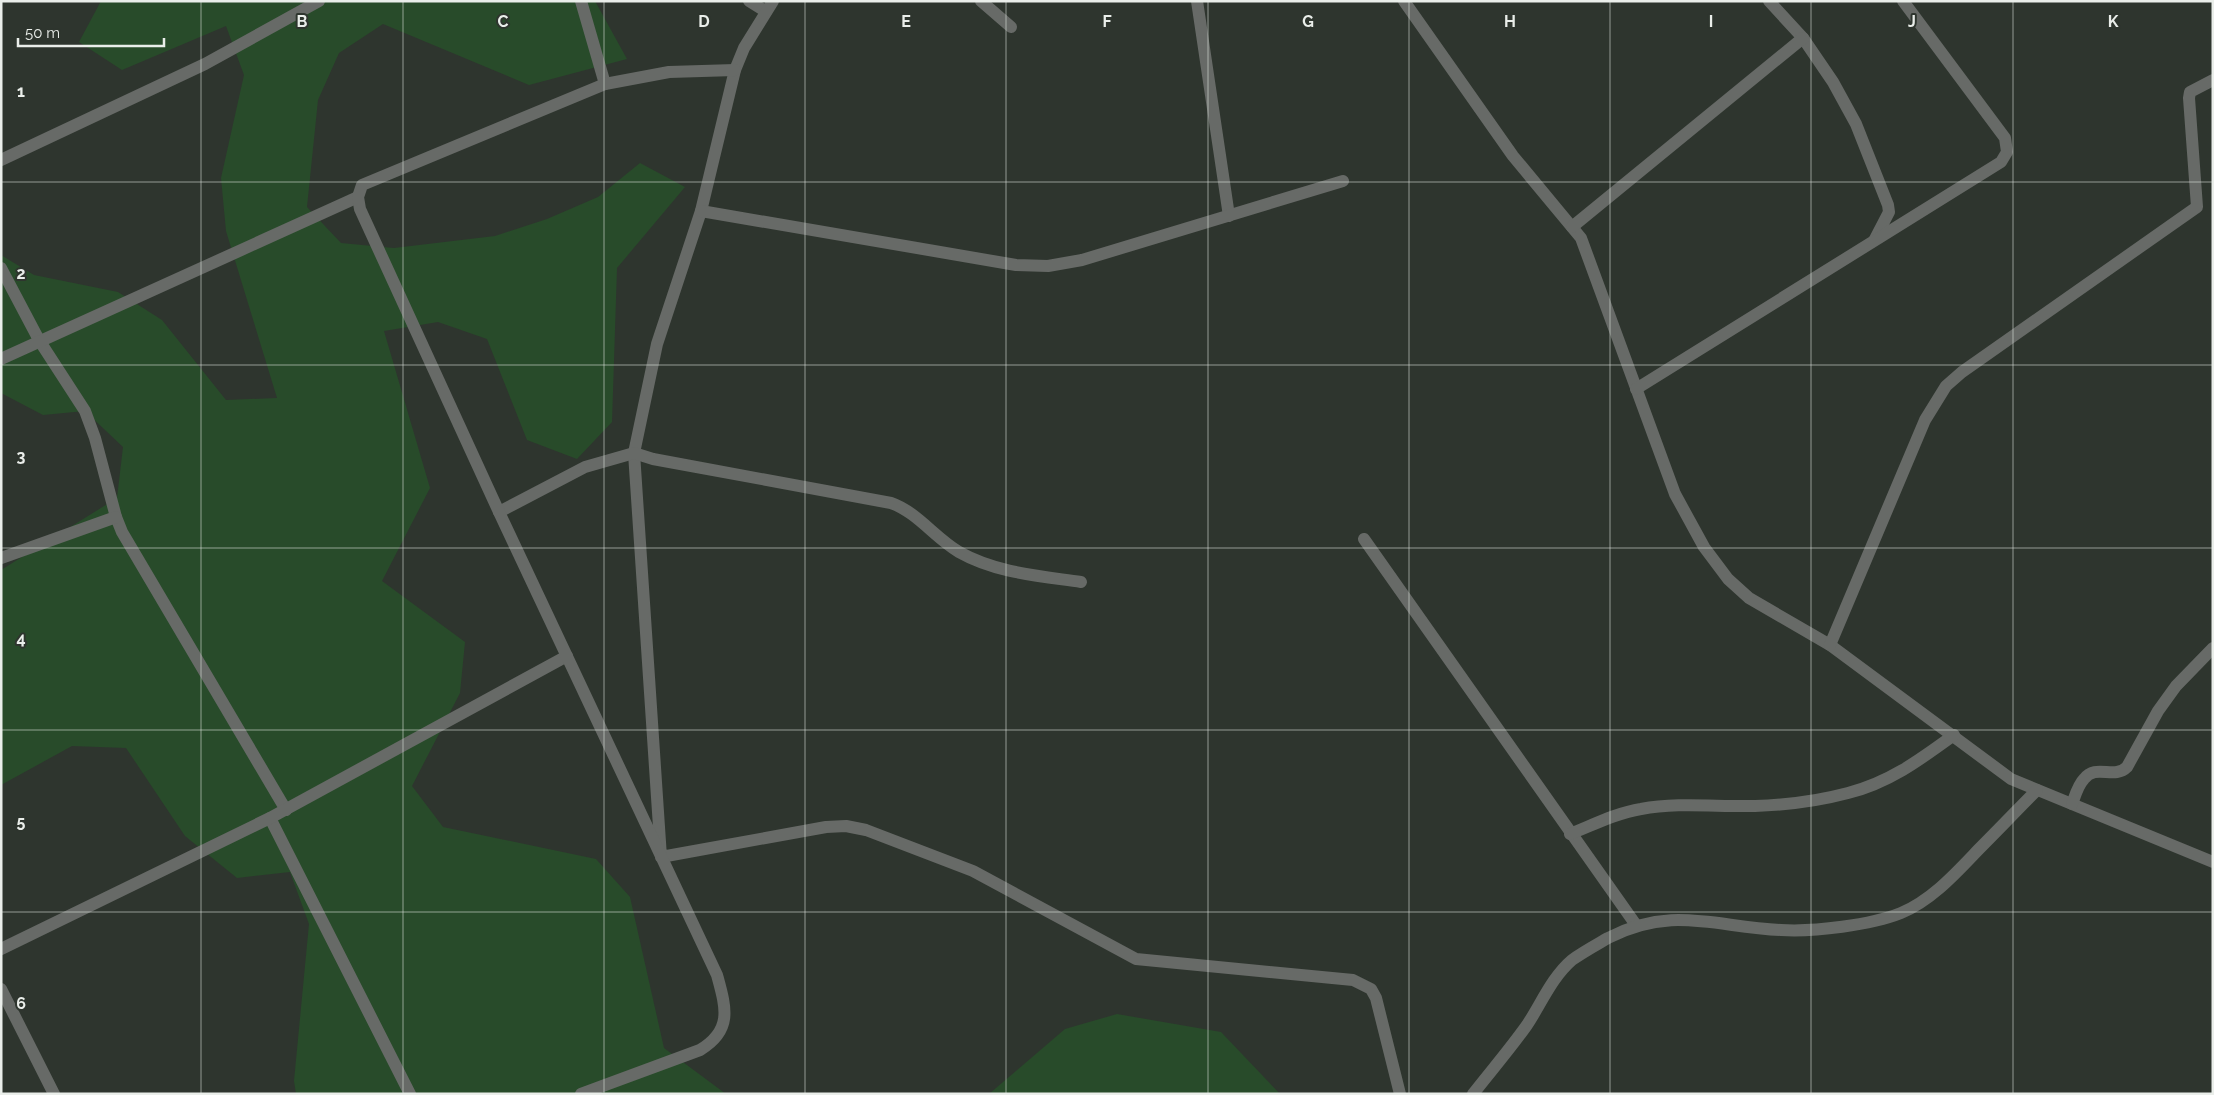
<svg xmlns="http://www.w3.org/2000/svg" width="2214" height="1095" viewBox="0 0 2214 1095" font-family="Raleway,sans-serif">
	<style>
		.green { fill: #284b2a }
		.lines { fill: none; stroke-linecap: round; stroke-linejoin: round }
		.minor { stroke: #676a67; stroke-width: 12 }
		.grid { fill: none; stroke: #eaeeea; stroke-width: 1; stroke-opacity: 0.55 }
		.grid-label { font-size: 16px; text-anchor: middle; font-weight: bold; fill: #eaeeea; stroke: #2e352e; stroke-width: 4; stroke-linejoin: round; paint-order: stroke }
	</style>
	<rect width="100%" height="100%" fill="#2e352e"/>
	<g class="green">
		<path d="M101,1H595L627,59L529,85L383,24L339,53L318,100L307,207L341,243L394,248L495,236L547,219L598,197L640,163L685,187L617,268L612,422L577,459L527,440L487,339L438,322L384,331L430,488L382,581L465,642L460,693L412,786L443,827L596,859L630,897L664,1048L726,1094H296L294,1081L309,924L290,872L237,878L185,836L126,748L72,746L1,785V570L117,498L123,447L85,411L43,415L1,393V255L34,275L118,292L162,320L226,400L277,398L226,231L221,178L244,75L226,26L122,70L79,42Z"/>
		<path d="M1117,1014L1221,1032L1280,1094H989L1065,1029Z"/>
	</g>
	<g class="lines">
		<g class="minor">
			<path d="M581,1L605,84"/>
			<path d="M749,1L765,11"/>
			<path d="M773,1L744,48L735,70L701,211L657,344L634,453L661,857L826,827L846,826L866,830L973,871L1136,959L1353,980L1371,989L1376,998L1400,1094"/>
			<path d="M981,1L1011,27"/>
			<path d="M1197,1L1229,216"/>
			<path d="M1404,1L1513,156L1581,238L1675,494L1704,547L1728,579L1749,598L1830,645L2011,779L2213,862"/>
			<path d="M1769,1L1803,38L1833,82L1856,124L1888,205L1889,212L1875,239"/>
			<path d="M1,160L205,64L319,1"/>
			<path d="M701,211L1016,265L1048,266L1082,260L1343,181"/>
			<path d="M1572,227L1803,38"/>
			<path d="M1,268L39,340L85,411L95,438L116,517L122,532L286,810"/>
			<path d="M1,359L358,197"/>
			<path d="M1636,389L2001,162L2007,152L2005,138L1903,1"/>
			<path d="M499,512L585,467L634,453L653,459L891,503C917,512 935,538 959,552C996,573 1040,576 1081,582"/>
			<path d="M1364,539L1636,925"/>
			<path d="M1,558L116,517"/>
			<path d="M1830,645L1925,420L1946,386L1962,372L2197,207L2189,98L2190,92L2213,80"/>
			<path d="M2072,804C2075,796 2078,785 2084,779C2096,763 2114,780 2127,767L2158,711L2176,686L2213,648"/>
			<path d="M270,818L410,1094"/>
			<path d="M1570,834C1593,825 1616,813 1641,809C1678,802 1717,807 1755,806C1786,805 1818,801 1848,793C1889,783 1921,759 1954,735"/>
			<path d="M1,949L270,818L567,656"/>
			<path d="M1,989L54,1094"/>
			<path d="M581,1094L700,1050C733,1030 726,1008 717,975L499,512L360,209L358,197L362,185L605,84L669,72L735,70"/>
			<path d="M1473,1094C1491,1071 1510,1049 1527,1025C1541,1004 1552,977 1572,960C1583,952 1596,945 1608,938C1672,905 1715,927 1781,930C1814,932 1871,925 1901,913C1932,900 1956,873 1979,849C1999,829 2018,809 2037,790"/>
		</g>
	</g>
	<path class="grid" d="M201,1V1094M403,1V1094M604,1V1094M805,1V1094M1006,1V1094M1208,1V1094M1409,1V1094M1610,1V1094M1811,1V1094M2013,1V1094M1,182H2213M1,365H2213M1,548H2213M1,730H2213M1,912H2213"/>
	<g class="grid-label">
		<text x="302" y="27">B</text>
		<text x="503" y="27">C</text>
		<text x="704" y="27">D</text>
		<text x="906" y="27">E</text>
		<text x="1107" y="27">F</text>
		<text x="1308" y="27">G</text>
		<text x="1510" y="27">H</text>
		<text x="1711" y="27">I</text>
		<text x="1912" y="27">J</text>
		<text x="2113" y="27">K</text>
		<text x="21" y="97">1</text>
		<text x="21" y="279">2</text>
		<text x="21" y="462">3</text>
		<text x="21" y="644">4</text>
		<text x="21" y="827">5</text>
		<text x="21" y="1009">6</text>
	</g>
	<rect width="2214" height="1095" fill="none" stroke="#eaeeea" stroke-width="5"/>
	<path d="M18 38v8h146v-8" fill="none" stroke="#eaeeea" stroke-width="2.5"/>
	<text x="25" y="38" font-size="15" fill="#eaeeea" stroke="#2e352e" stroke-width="4" paint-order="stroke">50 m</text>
</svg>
